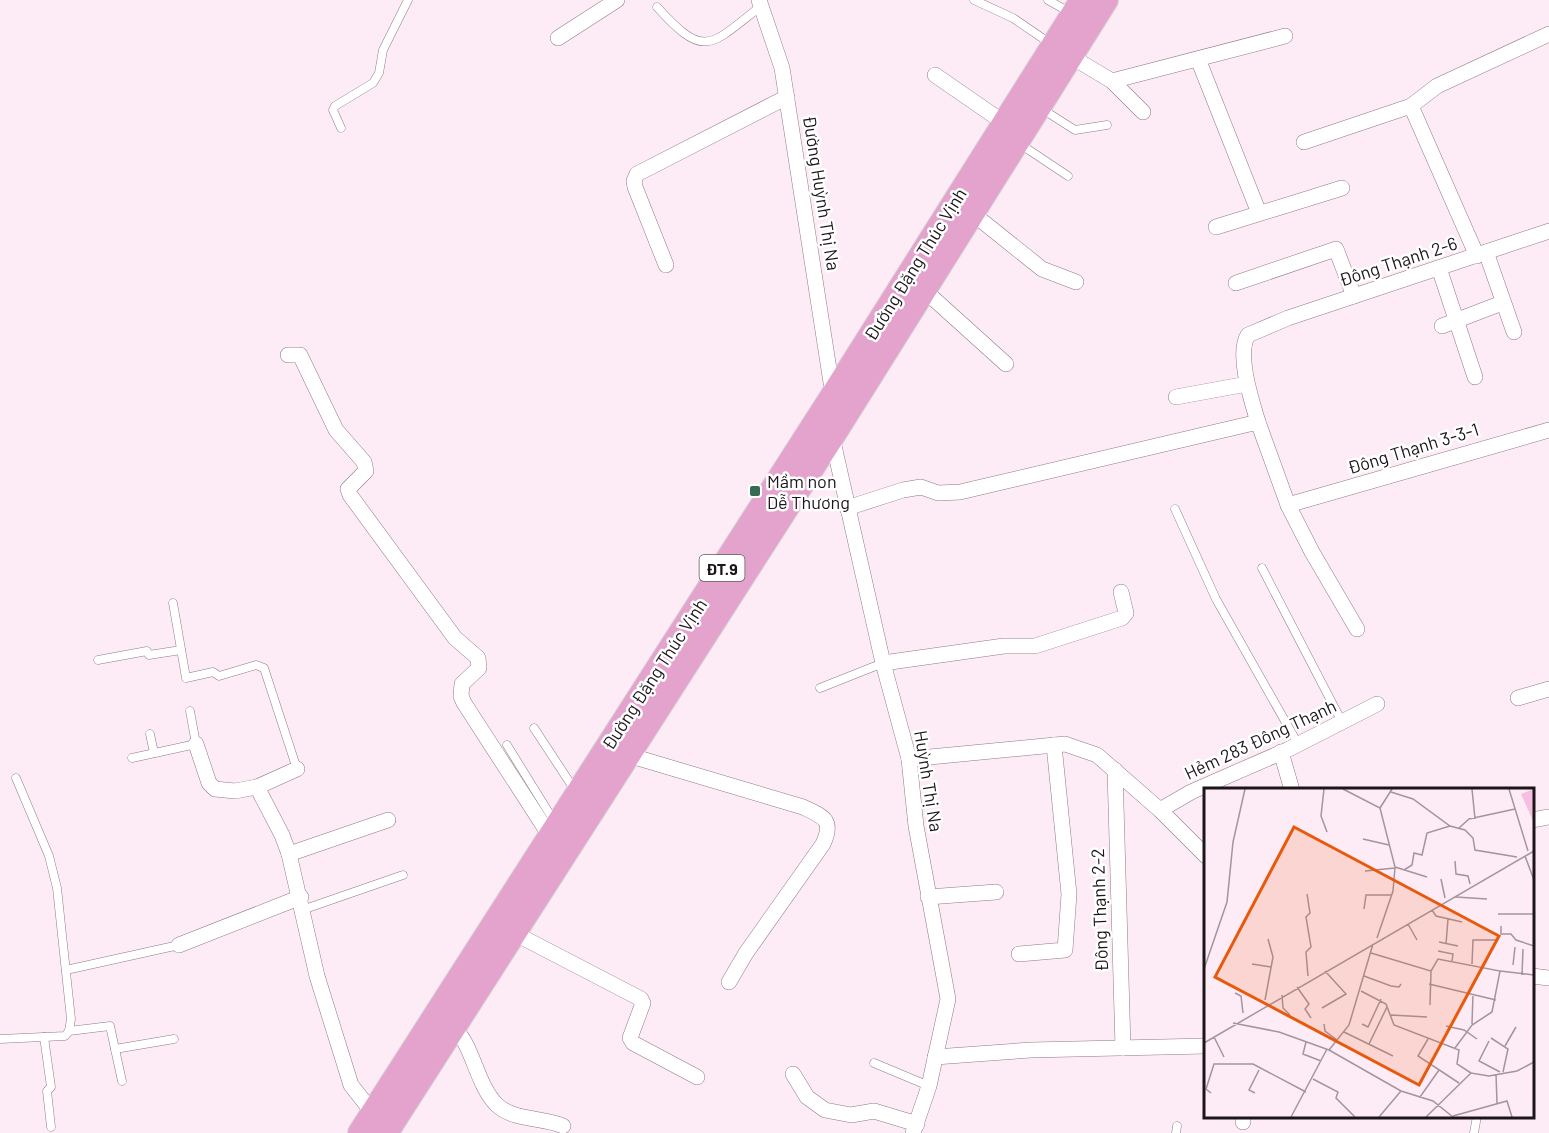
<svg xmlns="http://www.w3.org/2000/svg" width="1549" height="1133" viewBox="0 0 1549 1133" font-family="Barlow,sans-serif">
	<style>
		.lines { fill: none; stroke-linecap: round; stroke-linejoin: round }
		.lane-casing { stroke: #8e7b86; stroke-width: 9 }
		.street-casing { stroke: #8e7b86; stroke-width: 16 }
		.primary-casing { stroke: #d6d5d6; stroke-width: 26 }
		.lane { stroke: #fff; stroke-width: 8 }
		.street { stroke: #fff; stroke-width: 15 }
		.primary { stroke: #e4a3cd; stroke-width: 24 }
		.poi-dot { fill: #356d54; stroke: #fff; stroke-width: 2 }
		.labels { text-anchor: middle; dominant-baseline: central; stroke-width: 5; stroke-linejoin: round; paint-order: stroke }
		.shield { fill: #fff; stroke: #605b5e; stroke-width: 1.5 }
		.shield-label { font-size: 16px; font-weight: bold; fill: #1c1519 }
		.street-label { font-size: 18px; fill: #1c1519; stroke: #fff }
		.poi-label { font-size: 18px; fill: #1c1519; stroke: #fff; text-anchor: start }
		.inset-road { fill: none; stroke: #a3959d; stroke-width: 1.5 }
		.view { fill: #e8590c; fill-opacity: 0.15; stroke: #e8590c; stroke-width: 3 }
		.inset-edge { fill: none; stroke: #1c1519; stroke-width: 3 }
	</style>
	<rect width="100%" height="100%" fill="#fdebf5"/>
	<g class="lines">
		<g class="lane-casing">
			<g id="lane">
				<path d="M974,0L1013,18L1051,44"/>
				<path d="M1048,0L1071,13"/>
				<path d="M657,7C705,60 710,46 761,6"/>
				<path d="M1042,109L1075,130L1107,125"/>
				<path d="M341,128L333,110L335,106L373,83L379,73L383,50L408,0"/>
				<path d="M1020,144L1068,176"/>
				<path d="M1175,509L1216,599L1298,744"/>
				<path d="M1262,568L1342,722"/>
				<path d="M173,603L186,678L213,672L219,676L256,665L264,668L297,769"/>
				<path d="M98,660L147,651L149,655L181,650"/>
				<path d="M820,688L883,663"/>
				<path d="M534,728L574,789"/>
				<path d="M150,734L154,753"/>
				<path d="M507,745L554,821"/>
				<path d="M132,758L196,744L190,711"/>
				<path d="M302,910L403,875"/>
				<path d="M66,970L179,945"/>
				<path d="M69,1031L110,1026L115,1049L174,1039"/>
				<path d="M44,1037L51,1087L47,1091L51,1127"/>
				<path d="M0,1039L65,1036L69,1031L71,1019L57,888L49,856L16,778"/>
				<path d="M115,1049L122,1081"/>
				<path d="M874,1063L929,1086"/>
				<path d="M1176,1133L1177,1126"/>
				<path d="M1474,1133L1477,1116"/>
			</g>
		</g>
		<g class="street-casing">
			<g id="street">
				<path d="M759,0L782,68L833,395"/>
				<path d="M558,38L617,0"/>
				<path d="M1070,56L1112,81L1285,36"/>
				<path d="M1198,59L1259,213"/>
				<path d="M935,75L1003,122"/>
				<path d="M1112,81L1143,112"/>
				<path d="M1304,142L1411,106"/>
				<path d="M972,213L1042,269L1076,282"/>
				<path d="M1216,227L1342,188"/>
				<path d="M1486,252L1514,332"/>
				<path d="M1477,256L1411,106L1437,86L1549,34"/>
				<path d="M666,265L635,187L634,181L637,174L787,97"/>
				<path d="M1439,268L1475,377"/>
				<path d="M1236,283L1336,249L1354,296"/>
				<path d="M924,290L1006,364"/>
				<path d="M1442,326L1502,303"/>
				<path d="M288,355H300L336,430L364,462L366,471L348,489L350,495L455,638L478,658L479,668L462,684L461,696L464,703L550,836"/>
				<path d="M1176,397L1247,384"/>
				<path d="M1258,422C1252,402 1236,354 1248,335L1288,318L1549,231"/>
				<path d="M832,437L883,663L909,759L916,826L948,999L929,1086L913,1133"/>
				<path d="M1288,505L1549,430"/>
				<path d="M847,508L903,490L921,487L938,493L960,492L1258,422L1288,505L1312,552L1357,629"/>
				<path d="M883,663L1004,646H1035L1122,618L1126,613L1121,592"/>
				<path d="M1518,698L1549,689"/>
				<path d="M196,744L209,783L215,789L235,791L257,787L282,835L289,854L317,976L351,1085L373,1113"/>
				<path d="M1281,752L1292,790"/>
				<path d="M628,755L803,807C824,817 834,820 823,844L746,953L729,982"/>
				<path d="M909,759L1065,744L1097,755L1160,810L1206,856"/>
				<path d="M1115,770L1123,1048"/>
				<path d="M257,787L297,769"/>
				<path d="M1160,810L1191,792L1287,750L1377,704"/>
				<path d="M1532,820L1549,817"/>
				<path d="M289,854L388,820"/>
				<path d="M928,897L996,892"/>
				<path d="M514,933L641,999L643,1003L630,1038L633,1043L697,1077"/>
				<path d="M179,945L301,897"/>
				<path d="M1019,954L1065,950L1069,894L1054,745"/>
				<path d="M1532,976L1549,978"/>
				<path d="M453,1029C472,1040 476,1085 497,1105C514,1121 543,1117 563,1126"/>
				<path d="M935,1057L1031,1050L1206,1046"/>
				<path d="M793,1074L807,1097L825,1110L851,1115L874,1111L917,1124"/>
				<path d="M1243,1116V1122"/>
			</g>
		</g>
		<g class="primary-casing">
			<g id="primary">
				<path d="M360,1133L833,395L1082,0"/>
				<path d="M386,1133L832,437L1106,0"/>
			</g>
		</g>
		<use href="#lane" class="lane"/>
		<use href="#street" class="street"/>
		<use href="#primary" class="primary"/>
	</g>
	<rect class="poi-dot" x="749" y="485" width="12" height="12" rx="3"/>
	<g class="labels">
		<rect class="shield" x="699.5" y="555" width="45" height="26" rx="4.5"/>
		<g class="shield-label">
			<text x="722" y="568">ĐT.9</text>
		</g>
		<g class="street-label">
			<text transform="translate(822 193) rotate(81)">Đường Huỳnh Thị Na</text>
			<text transform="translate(1398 261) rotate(-18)">Đông Thạnh 2-6</text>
			<text transform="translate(915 264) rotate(-58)">Đường Đặng Thúc Vịnh</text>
			<text transform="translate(1413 448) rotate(-17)">Đông Thạnh 3-3-1</text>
			<text transform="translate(654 674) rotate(-57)">Đường Đặng Thúc Vịnh</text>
			<text transform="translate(1260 739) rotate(-25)">Hẻm 283 Đông Thạnh</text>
			<text transform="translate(929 781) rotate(81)">Huỳnh Thị Na</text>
			<text transform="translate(1099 910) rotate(-92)">Đông Thạnh 2-2</text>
		</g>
		<g class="poi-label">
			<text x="767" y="481">Mầm non<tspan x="767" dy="21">Dễ Thương</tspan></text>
		</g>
	</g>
	<g transform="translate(1204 788)">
		<rect width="330" height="330" fill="#fdebf5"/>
		<path d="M330,1V35L317,6Z" fill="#f6bedf"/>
		<path class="inset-road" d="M120,1L117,28L123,44M139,1L176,20L191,79L189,103L173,150M268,1L271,31M305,1L324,63M187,4L209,11L246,38L261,42L269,50L271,62L313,69M176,20L188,1M255,40L265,31L311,21M159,51L185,57M321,68L330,92M251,73L252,86L264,88L266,96M191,79L223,89M200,82L208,77L210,65L218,67L223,45L246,38M161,83L191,80M237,91L241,110M103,106L106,125L102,129L107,159L102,164L104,188M252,109L283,111M160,121L162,107H187M228,122L232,128L258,134M294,126H330M204,136L213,152M297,138V146H307L312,152L330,158M235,154L254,158M242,156L244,131M234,163L249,166L248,173M167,165L227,183L226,217M48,176L67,179M268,176L269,152H293M309,177L311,159M0,181L23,114L29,54L41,1M227,183L234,171L296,183L288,224L268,237L251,260M296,183L330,187M318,187L319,161M160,188L187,198L195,199L197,196M225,196L292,212M93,199L105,216L101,221L107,230M157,203L182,216L190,237L255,262L253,276L267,285M31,205L37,208L39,225M78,207L79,220L86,227M61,212L69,169L64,151M118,220L142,206L121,183M187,227L223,229M29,235L75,244L125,262L197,303L229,313L249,329M120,236L121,243L133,252M158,236L164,239L177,211M268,236L269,206M242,238L260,242L273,251M140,244L189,268M10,249L20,269M287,250L304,261L299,284M224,251L214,268L255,295M285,253L275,273L296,284M102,254L99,266L117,273M0,255L330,63M165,256L183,219M301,258L312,239M125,262L145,237L169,156M292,286L293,315M109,291L134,304L132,310L151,329M7,305L2,301L10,276H49L102,304M51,305L45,302L55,282M216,309L235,282M249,328L303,313L308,329M87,329L123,261M175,329L197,303M222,329L267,285L285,288L313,283L330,274"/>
		<path class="view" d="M90,39L295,148L215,297L11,189Z"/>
		<rect width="330" height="330" class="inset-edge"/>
	</g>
</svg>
